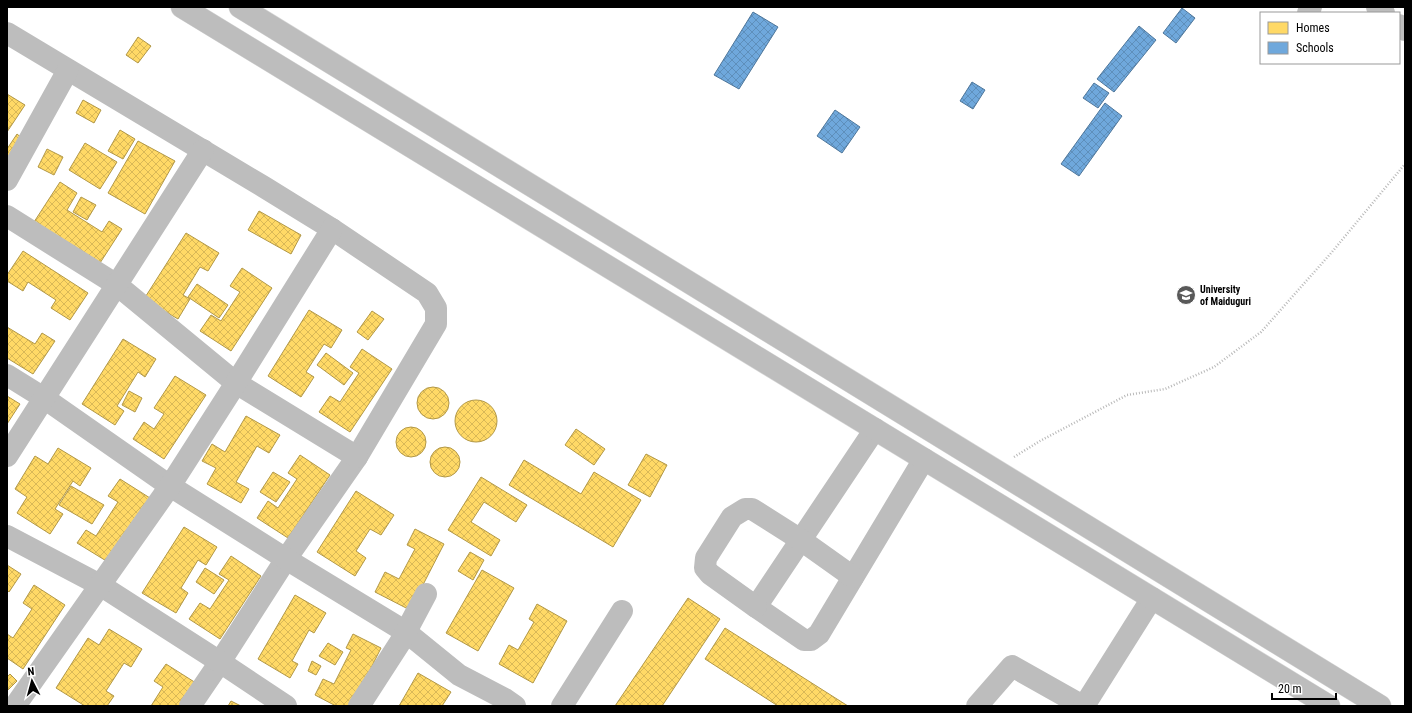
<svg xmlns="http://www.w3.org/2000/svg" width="1412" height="713" viewBox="0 0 1412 713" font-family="'Roboto Condensed',sans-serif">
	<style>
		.homes { fill: url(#homes-cross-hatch); stroke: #b29847 }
		.schools { fill: url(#schools-cross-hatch); stroke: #4e769a }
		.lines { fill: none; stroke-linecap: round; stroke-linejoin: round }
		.highway-casing { stroke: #dbdbdb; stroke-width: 23 }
		.path { stroke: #b8b8b8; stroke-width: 2.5; stroke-dasharray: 1 2; stroke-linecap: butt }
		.minor { stroke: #bdbdbd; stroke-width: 22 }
		.highway { stroke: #bdbdbd; stroke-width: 22 }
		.labels { text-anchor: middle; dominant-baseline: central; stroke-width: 4; stroke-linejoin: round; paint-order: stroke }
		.poi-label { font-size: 10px; font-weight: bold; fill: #000; stroke: #fff; text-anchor: start }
	</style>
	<defs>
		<pattern id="homes-cross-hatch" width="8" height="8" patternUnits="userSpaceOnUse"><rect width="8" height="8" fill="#ffd966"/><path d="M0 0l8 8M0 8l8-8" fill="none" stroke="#d9b857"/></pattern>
		<pattern id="schools-cross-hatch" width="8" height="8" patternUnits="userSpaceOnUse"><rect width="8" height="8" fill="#6fa8dc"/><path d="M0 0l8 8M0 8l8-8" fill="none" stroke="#5e8fbb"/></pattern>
	</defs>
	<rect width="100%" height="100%" fill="#fff"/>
	<g class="homes">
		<path d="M138,37L151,46L138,63L126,55Z"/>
		<path d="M7,94L25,105L7,132Z"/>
		<path d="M83,100L101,110L94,123L76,113Z"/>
		<path d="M120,130L135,139L123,159L108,151Z"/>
		<path d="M17,134L23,139L7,160V149Z"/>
		<path d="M138,141L175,161L145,214L108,193Z"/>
		<path d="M85,143L117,162L100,189L69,170Z"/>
		<path d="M47,149L63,157L54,175L38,167Z"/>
		<path d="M60,182L77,193L67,210L102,232L109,221L122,229L100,263L34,222Z"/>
		<path d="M81,197L96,205L87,220L73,212Z"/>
		<path d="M259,211L301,235L291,254L248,230Z"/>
		<path d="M186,233L219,253L208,271L200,267L183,295L190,299L178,319L144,299Z"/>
		<path d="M23,251L88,293L70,320L51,308L56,300L28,282L23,291L7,281V275Z"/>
		<path d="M242,268L272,288L231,351L200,331L211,315L221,321L240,292L230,286Z"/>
		<path d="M197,284L228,305L219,318L188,297Z"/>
		<path d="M309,310L342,330L331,348L324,344L306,372L314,377L301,397L268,376Z"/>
		<path d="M372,311L384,319L368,340L357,332Z"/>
		<path d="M7,327L35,344L42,333L55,341L33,374L7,358Z"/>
		<path d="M123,339L156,359L145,377L138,372L117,406L124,411L115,425L82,404Z"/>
		<path d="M362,349L392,369L350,432L319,412L330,396L340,402L359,373L350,367Z"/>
		<path d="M326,353L353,373L344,385L317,365Z"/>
		<path d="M175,376L206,395L164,459L133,439L144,422L154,429L164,414L154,408Z"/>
		<circle cx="433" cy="403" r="16"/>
		<path d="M129,391L142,398L135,412L122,405Z"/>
		<path d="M7,396L20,404L7,424Z"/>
		<circle cx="476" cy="421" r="21"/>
		<path d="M246,416L280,435L269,453L257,446L236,482L249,489L241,503L207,484L216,468L202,461L212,444L225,452Z"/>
		<circle cx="411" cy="442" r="15"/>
		<path d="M576,429L605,449L594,465L565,445Z"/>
		<circle cx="445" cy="462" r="15"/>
		<path d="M58,448L91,468L80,486L73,481L55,509L63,514L50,534L17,513L27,497L15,489L35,456L48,464Z"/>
		<path d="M646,454L667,465L650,497L628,485Z"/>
		<path d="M300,455L330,475L288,538L257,518L268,501L278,508L297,479L288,473Z"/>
		<path d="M524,460L581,494L594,472L641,500L613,547L509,485Z"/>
		<path d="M273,472L290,482L276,502L260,492Z"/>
		<path d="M481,477L527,505L516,522L484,502L471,522L500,540L491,556L448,530Z"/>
		<path d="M120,479L150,498L108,562L77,543L86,530L96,536L118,502L108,496Z"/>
		<path d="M71,486L104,505L92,524L59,505Z"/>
		<path d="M356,491L394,515L381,535L370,529L356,551L366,558L355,576L317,552Z"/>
		<path d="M184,527L217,547L206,565L198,560L181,588L188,593L176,613L142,593Z"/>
		<path d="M415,529L444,544L410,610L375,592L385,572L399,579L415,549L407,545Z"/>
		<path d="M470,552L484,560L473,580L458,571Z"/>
		<path d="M231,556L261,576L220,639L189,619L200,603L210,609L229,580L219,574Z"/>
		<path d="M7,565L21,574L9,592L7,590Z"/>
		<path d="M205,568L224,580L214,594L196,582Z"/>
		<path d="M482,570L514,588L478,651L446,633Z"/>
		<path d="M34,585L65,605L23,669L7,658V634L13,638L32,609L23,603Z"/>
		<path d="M295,595L326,613L314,633L309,630L292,661L298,664L290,678L258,659Z"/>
		<path d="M688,598L720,619L662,706H615Z"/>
		<path d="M537,604L567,621L533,683L499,664L509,645L518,650L534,622L529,619Z"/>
		<path d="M725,628L848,706H778L705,659Z"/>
		<path d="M109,629L142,649L131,667L124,663L106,691L114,696L107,706H85L56,688L88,638L99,645Z"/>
		<path d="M353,634L381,648L352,706H336L315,695L323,679L334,684L351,650L346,648Z"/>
		<path d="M328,643L343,652L335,665L319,656Z"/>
		<path d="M312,661L321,666L316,675L308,671Z"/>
		<path d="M166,664L196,683L181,706H151L163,687L154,681Z"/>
		<path d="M418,673L451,692L442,706H399Z"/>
		<path d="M10,674L17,681L7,691V677Z"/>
		<path d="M231,701L241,706H228Z"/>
	</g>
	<g class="schools">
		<path d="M1182,8L1195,18L1176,43L1163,33Z"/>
		<path d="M753,12L778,27L739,89L714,75Z"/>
		<path d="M1139,26L1156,40L1114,92L1097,79Z"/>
		<path d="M972,82L985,90L973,109L960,101Z"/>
		<path d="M1094,83L1109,93L1098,108L1083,98Z"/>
		<path d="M1105,103L1122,116L1079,176L1061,164Z"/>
		<path d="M835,110L860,127L842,153L817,136Z"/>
	</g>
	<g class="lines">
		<g class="highway-casing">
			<g id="highway">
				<path d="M182,7L1329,706"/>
				<path d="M240,7L1380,706"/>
			</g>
		</g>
		<path class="path" d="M1014,457L1040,441L1127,395L1165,389L1214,367L1261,332L1332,252L1405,164"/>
		<g class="minor">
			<path d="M1377,7L1384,13"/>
			<path d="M1308,13L1311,7"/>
			<path d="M1399,25L1405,30"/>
			<path d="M7,33L264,187L332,229L427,293L436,308V324L357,457L286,559L220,662L190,706"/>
			<path d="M7,180L68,70"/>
			<path d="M7,216L117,285L236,383L357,457"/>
			<path d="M7,375L44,398L170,486L286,559L406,632L459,675L505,699L515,706"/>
			<path d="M875,429L756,607L804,640H811L819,634L924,459"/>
			<path d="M7,456L203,150"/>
			<path d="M7,536L100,585L220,662L286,706"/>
			<path d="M756,607L710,574L705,568L706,558L732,517L745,509H752L801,540L853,577"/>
			<path d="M15,706L170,486L236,383L332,229"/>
			<path d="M359,706L401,641L426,594"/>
			<path d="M562,706L622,611"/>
			<path d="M977,706L1012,666L1083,706"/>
			<path d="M1084,706L1152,598"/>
		</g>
		<use href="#highway" class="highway"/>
	</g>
	<defs>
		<g id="university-disc" transform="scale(1)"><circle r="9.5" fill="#595959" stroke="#fff"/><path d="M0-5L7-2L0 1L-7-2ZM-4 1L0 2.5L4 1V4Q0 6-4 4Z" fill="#fff"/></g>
	</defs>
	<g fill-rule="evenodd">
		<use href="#university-disc" x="1186" y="295"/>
	</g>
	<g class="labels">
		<g class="poi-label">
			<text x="1200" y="289">University<tspan x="1200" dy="12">of Maiduguri</tspan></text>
		</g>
	</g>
	<rect width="1412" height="713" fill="none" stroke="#000000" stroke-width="16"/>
	<rect x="1260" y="12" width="140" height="52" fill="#ffffff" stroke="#999999"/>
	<rect x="1268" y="22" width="20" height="12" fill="#ffd966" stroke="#999999"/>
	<text x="1296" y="32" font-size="12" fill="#000000">Homes</text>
	<rect x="1268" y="42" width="20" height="12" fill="#6fa8dc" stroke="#999999"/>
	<text x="1296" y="52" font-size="12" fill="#000000">Schools</text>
	<g transform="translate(32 681) rotate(354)" stroke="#ffffff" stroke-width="3" paint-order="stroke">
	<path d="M0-3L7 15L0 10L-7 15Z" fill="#000000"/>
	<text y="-6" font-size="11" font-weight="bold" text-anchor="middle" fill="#000000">N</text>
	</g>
	<path d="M1272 693v6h64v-6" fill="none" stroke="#000000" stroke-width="2"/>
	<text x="1278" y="693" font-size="12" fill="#000000" stroke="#ffffff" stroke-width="3" paint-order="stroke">20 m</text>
</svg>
